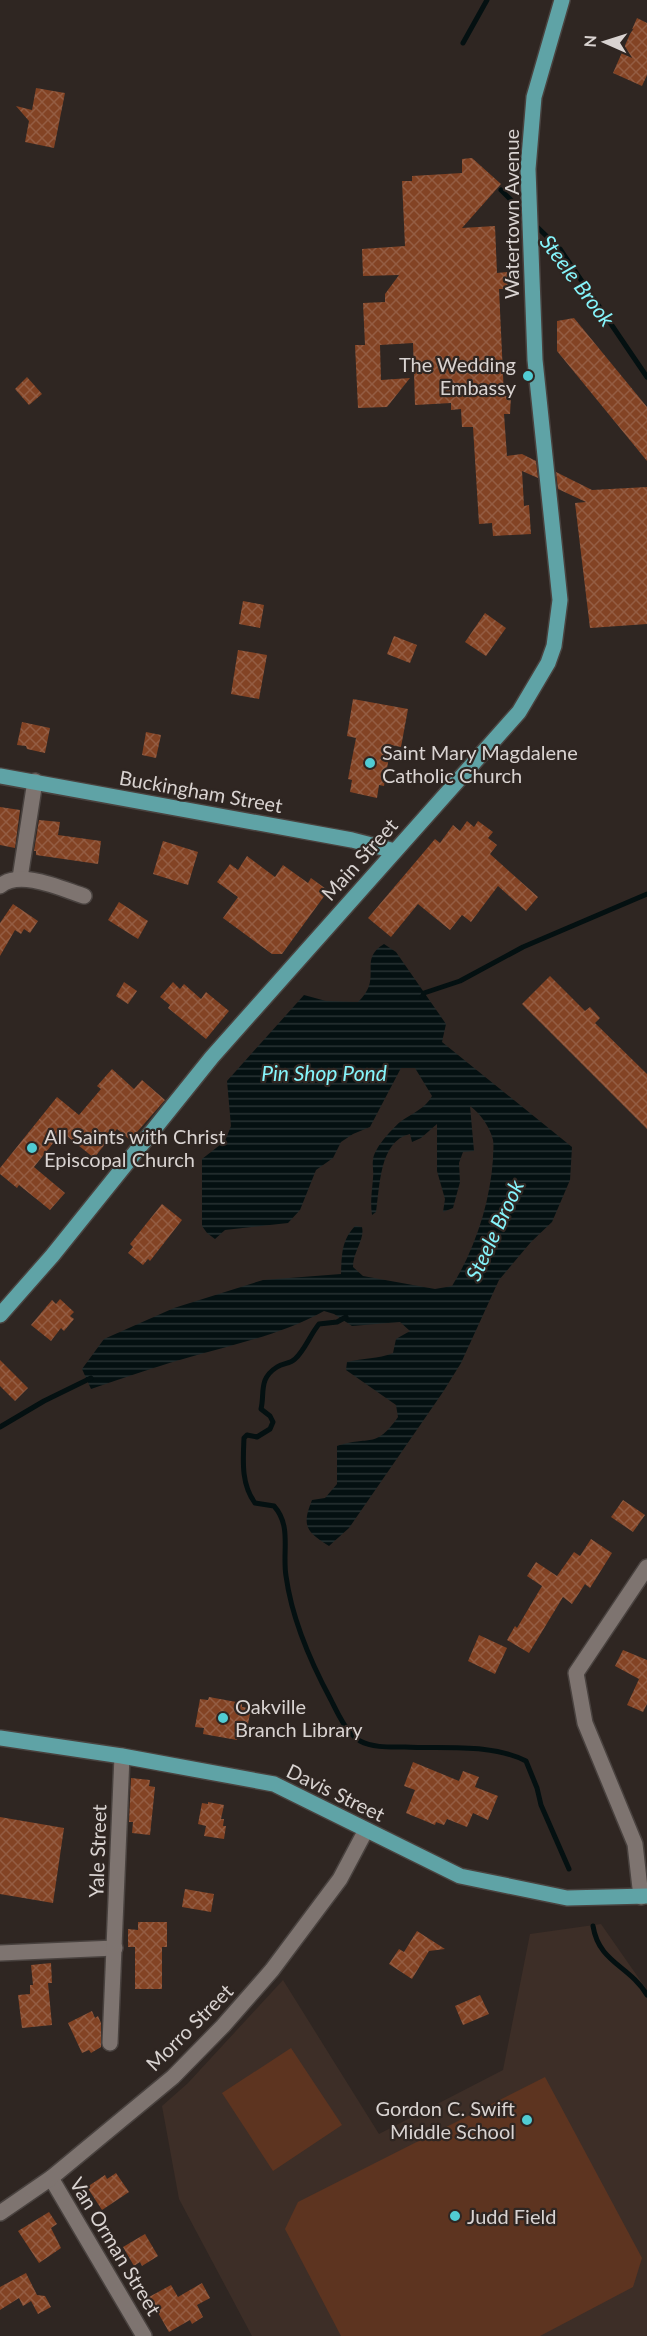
<svg xmlns="http://www.w3.org/2000/svg" width="647" height="2336" viewBox="0 0 647 2336" font-family="Lato,sans-serif">
	<style>
		.built { fill: #3d2e27 }
		.grass { fill: #5d3420 }
		.water { fill: url(#water-rules) }
		.lines { fill: none; stroke-linecap: round; stroke-linejoin: round }
		.stream { stroke: #041011; stroke-width: 5 }
		.building { fill: url(#building-cross-hatch) }
		.minor-casing { stroke: #49423f; stroke-width: 18 }
		.major-casing { stroke: #49423f; stroke-width: 18 }
		.minor { stroke: #7e7470; stroke-width: 15 }
		.major { stroke: #5fa3a6; stroke-width: 15 }
		.poi-dot { fill: #51ccd3; stroke: #2f2622; stroke-width: 2 }
		.labels { text-anchor: middle; dominant-baseline: central; stroke-width: 4.5; stroke-linejoin: round; paint-order: stroke }
		.street-label { font-size: 20px; fill: #d9d3d1; stroke: #2f2622 }
		.poi-label { font-size: 20px; fill: #d9d3d1; stroke: #2f2622; text-anchor: start }
		.water-label { font-size: 21px; font-style: italic; fill: #86f5fc; stroke: #2f2622 }
	</style>
	<defs>
		<pattern id="water-rules" width="6" height="5" patternUnits="userSpaceOnUse" patternTransform="scale(1.5)"><rect width="6" height="5" fill="#041011"/><path d="M0 2.5h6" fill="none" stroke="#283233"/></pattern>
		<pattern id="building-cross-hatch" width="8" height="8" patternUnits="userSpaceOnUse" patternTransform="scale(1.5)"><rect width="8" height="8" fill="#834324"/><path d="M0 0l8 8M0 8l8-8" fill="none" stroke="#945d43"/></pattern>
	</defs>
	<rect width="100%" height="100%" fill="#2f2622"/>
	<path class="built" d="M601,1924L647,1990V2336H252L179,2199L162,2106L188,2083L283,1980L379,2134L503,2070L530,1934Z"/>
	<g class="grass">
		<path d="M291,2048L342,2125L273,2171L222,2093Z"/>
		<path d="M545,2077L642,2258L633,2287L540,2336H341L285,2229L298,2202Z"/>
	</g>
	<path class="water" d="M384,944L396,952L446,1024L442,1042L572,1147L570,1180L552,1222L531,1242L499,1280L461,1363L443,1392L349,1528L329,1546C307,1532 301,1527 312,1500L325,1498L337,1484V1446C370,1435 375,1450 398,1417L396,1405L346,1370L347,1362C363,1358 378,1359 393,1353L396,1339L410,1331L400,1322L352,1326L334,1314L324,1311C285,1333 240,1343 197,1355C161,1365 126,1377 91,1389L82,1369L104,1339L174,1308L263,1280L341,1274C342,1255 341,1241 355,1226L362,1227C365,1240 353,1251 353,1267L363,1276L435,1289L452,1286C475,1249 490,1203 493,1159C493,1153 494,1146 493,1140C490,1127 480,1113 470,1106L474,1151L463,1152L459,1163L460,1182L453,1208L443,1212L445,1199L437,1171V1124L421,1138L412,1142L410,1134C379,1141 380,1187 376,1212L372,1215C370,1202 372,1192 373,1178C374,1172 372,1165 373,1160C374,1148 391,1130 400,1122C411,1114 426,1108 432,1096L415,1068H401L370,1127L353,1134L341,1142L333,1158L316,1170L300,1210L288,1223L225,1230L215,1239L207,1233L202,1226V1159L225,1141L231,1126L227,1081L304,995L326,1001L358,1002C384,978 357,960 384,944Z"/>
	<g class="lines">
		<g class="stream">
			<path d="M463,43L487,0"/>
			<path d="M501,190L526,215"/>
			<path d="M534,224L560,249L647,377"/>
			<path d="M422,997L424,993L460,981L523,947L647,894"/>
			<path d="M346,1317L337,1322L319,1324C310,1335 305,1350 295,1359C290,1364 283,1363 277,1367C258,1379 265,1393 261,1409L270,1416L273,1422L270,1429L257,1437L247,1435L244,1438C243,1461 241,1484 255,1503L274,1506C292,1526 282,1552 286,1576C292,1620 310,1661 331,1700C338,1714 346,1732 360,1741C373,1748 390,1747 405,1747C444,1749 491,1743 526,1761L537,1788L541,1805L569,1869"/>
			<path d="M0,1427L44,1401L91,1378"/>
			<path d="M593,1926C599,1963 629,1965 647,1995"/>
		</g>
	</g>
	<g class="building">
		<path d="M637,18L647,23V75L642,86L613,73Z"/>
		<path d="M36,88L65,93L54,148L25,142L29,121L16,106L32,110Z"/>
		<path d="M472,158L501,184L462,228L495,226L497,273L507,272L508,289H499L504,396H511L510,414H504L507,456L522,454L536,461L538,478L522,471L524,506L529,505L531,534L493,536L492,523L479,524L473,427H462L461,409L451,410V403L415,405L413,343L380,345L381,380L410,378L387,407L358,408L355,345H365L363,303L385,302V294L399,275L363,276L362,249L405,246L402,181H412V176L462,173V159Z"/>
		<path d="M574,318L647,407V461L557,351V321Z"/>
		<path d="M27,377L42,394L29,405L15,389Z"/>
		<path d="M556,472L592,490L647,487V624L590,628L575,503L586,502L558,489Z"/>
		<path d="M243,601L264,605L260,628L239,624Z"/>
		<path d="M485,613L506,628L486,656L465,642Z"/>
		<path d="M394,636L417,645L410,663L387,654Z"/>
		<path d="M238,650L267,655L259,699L231,694Z"/>
		<path d="M353,699L408,709L401,747L391,745L384,786L379,785L377,798L350,792L352,780L348,779L356,738L347,736Z"/>
		<path d="M22,722L50,728L45,753L27,749L26,746L17,745Z"/>
		<path d="M146,732L161,735L156,758L142,755Z"/>
		<path d="M0,807L20,810L15,848L0,845Z"/>
		<path d="M39,820L60,822L58,835L101,841L98,864L36,855V851H34Z"/>
		<path d="M467,821L474,827L478,821L493,832L488,838L497,845L490,854L538,897L526,911L498,886L471,922L462,915L450,930L418,904L391,937L368,918L435,839L440,843L453,825L460,831Z"/>
		<path d="M163,841L198,852L188,885L153,874Z"/>
		<path d="M247,856L275,877L283,865L308,883L311,878L326,889L322,893L325,895L282,954H272L223,918L238,897L217,882L230,864L238,870Z"/>
		<path d="M119,902L148,921L138,939L108,920Z"/>
		<path d="M13,904L38,921L30,933L24,929L21,934L15,930L0,956V923Z"/>
		<path d="M550,976L585,1011L590,1007L600,1018L595,1023L647,1074V1129L522,1004Z"/>
		<path d="M124,982L137,991L128,1004L116,996Z"/>
		<path d="M173,982L180,989L184,984L201,999L206,992L229,1011L206,1039L168,1008L170,1005L160,997Z"/>
		<path d="M112,1069L134,1089L142,1080L165,1100L130,1140L117,1129L94,1158L62,1132L34,1167L65,1193L50,1210L19,1185L17,1188L0,1174V1168L57,1097L79,1115L101,1089L97,1086Z"/>
		<path d="M162,1204L182,1220L150,1261L148,1259L143,1265L128,1253L133,1247L130,1244Z"/>
		<path d="M60,1299L74,1312L70,1316L74,1319L64,1331L61,1328L51,1341L31,1325L52,1300L56,1304Z"/>
		<path d="M0,1360L28,1388L15,1401L0,1386Z"/>
		<path d="M623,1500L645,1515L633,1532L611,1517Z"/>
		<path d="M591,1539L612,1553L590,1588L585,1584L572,1604L563,1597L529,1653L507,1640L515,1626L517,1628L542,1586L527,1576L536,1562L557,1576L574,1552L580,1556Z"/>
		<path d="M479,1635L507,1648L495,1674L468,1661Z"/>
		<path d="M623,1650L647,1660V1704L643,1712L627,1705L639,1679L615,1666Z"/>
		<path d="M209,1697L242,1703V1707L251,1708L246,1735L238,1733L237,1740L203,1734L204,1728L195,1727L200,1699L208,1700Z"/>
		<path d="M413,1762L459,1781L463,1771L479,1777L475,1787L498,1796L488,1820L473,1813L467,1827L447,1819L444,1825L436,1822L435,1825L406,1813L415,1790L404,1786Z"/>
		<path d="M131,1778L150,1780L149,1786L155,1787L150,1835L132,1833L133,1822H129Z"/>
		<path d="M208,1802L224,1805L221,1819H224L223,1826H226L224,1839L204,1836L206,1826L198,1824L202,1803L208,1804Z"/>
		<path d="M0,1817L64,1828L53,1903L0,1894Z"/>
		<path d="M185,1889L214,1894L211,1912L182,1907Z"/>
		<path d="M138,1922H167V1947H162V1989H135V1947H128V1929L138,1930Z"/>
		<path d="M417,1931L445,1949L429,1951L412,1979L389,1964L399,1949L404,1952Z"/>
		<path d="M51,1963L52,1983H48L52,2025L22,2028L18,1995L30,1994V1985H33L31,1965Z"/>
		<path d="M480,1995L489,2014L463,2025L455,2006Z"/>
		<path d="M92,2011L95,2018L98,2016L101,2023V2047L91,2053L89,2050L82,2053L68,2023Z"/>
		<path d="M116,2173L129,2192L102,2210L87,2187L105,2175L107,2179Z"/>
		<path d="M49,2212L57,2224L51,2228L61,2248L39,2263L18,2231Z"/>
		<path d="M145,2234L158,2256L142,2266L140,2262L134,2266L123,2247Z"/>
		<path d="M26,2273L37,2295L45,2296L51,2307L38,2314L31,2301L23,2306L19,2298L0,2310V2287Z"/>
		<path d="M202,2283L210,2298L197,2305L203,2317L192,2324L190,2320L169,2332L149,2297L171,2285L178,2297Z"/>
	</g>
	<g class="lines">
		<g class="minor-casing">
			<g id="minor">
				<path d="M20,878L35,781"/>
				<path d="M0,886C20,869 62,889 84,896"/>
				<path d="M641,1897L635,1844L585,1723L576,1673L647,1567"/>
				<path d="M0,1953L115,1948"/>
				<path d="M110,2043L122,1756"/>
				<path d="M51,2178L144,2336"/>
				<path d="M0,2213L51,2178L173,2077L223,2026L272,1970L340,1879L366,1830"/>
			</g>
		</g>
		<g class="major-casing">
			<g id="major">
				<path d="M0,776L352,840L395,851"/>
				<path d="M0,1315L52,1256L212,1057L519,712L548,663L554,646L560,600L535,360L528,169L534,97L562,0"/>
				<path d="M0,1738L122,1756L274,1784L460,1876L567,1898L647,1896"/>
			</g>
		</g>
		<use href="#minor" class="minor"/>
		<use href="#major" class="major"/>
	</g>
	<g class="poi-dot">
		<circle cx="528" cy="376" r="6"/>
		<circle cx="370" cy="763" r="6"/>
		<circle cx="32" cy="1148" r="6"/>
		<circle cx="223" cy="1718" r="6"/>
		<circle cx="527" cy="2120" r="6"/>
		<circle cx="455" cy="2216" r="6"/>
	</g>
	<g class="labels">
		<g class="street-label">
			<text transform="translate(511 214) rotate(-90)">Watertown Avenue</text>
			<text transform="translate(201 791) rotate(10)">Buckingham Street</text>
			<text transform="translate(359 859) rotate(-48)">Main Street</text>
			<text transform="translate(336 1792) rotate(26)">Davis Street</text>
			<text transform="translate(97 1851) rotate(-88)">Yale Street</text>
			<text transform="translate(189 2027) rotate(-45)">Morro Street</text>
			<text transform="translate(116 2246) rotate(59)">Van Orman Street</text>
		</g>
		<g class="poi-label">
			<text x="516" y="364" text-anchor="end">The Wedding<tspan x="516" dy="23">Embassy</tspan></text>
			<text x="382" y="752">Saint Mary Magdalene<tspan x="382" dy="23">Catholic Church</tspan></text>
			<text x="44" y="1136">All Saints with Christ<tspan x="44" dy="23">Episcopal Church</tspan></text>
			<text x="235" y="1706">Oakville<tspan x="235" dy="23">Branch Library</tspan></text>
			<text x="515" y="2108" text-anchor="end">Gordon C. Swift<tspan x="515" dy="23">Middle School</tspan></text>
			<text x="467" y="2216">Judd Field</text>
		</g>
		<g class="water-label">
			<text transform="translate(578 280) rotate(53)">Steele Brook</text>
			<text x="324" y="1072">Pin Shop Pond</text>
			<text transform="translate(494 1230) rotate(-65)">Steele Brook</text>
		</g>
	</g>
	<g transform="translate(605 42) rotate(273)" stroke="#2f2622" stroke-width="4.5" paint-order="stroke">
	<path d="M0-4.5L10 22L0 15L-10 22Z" fill="#d9d3d1"/>
	<text y="-9" font-size="16" font-weight="bold" text-anchor="middle" fill="#d9d3d1">N</text>
	</g>
</svg>
